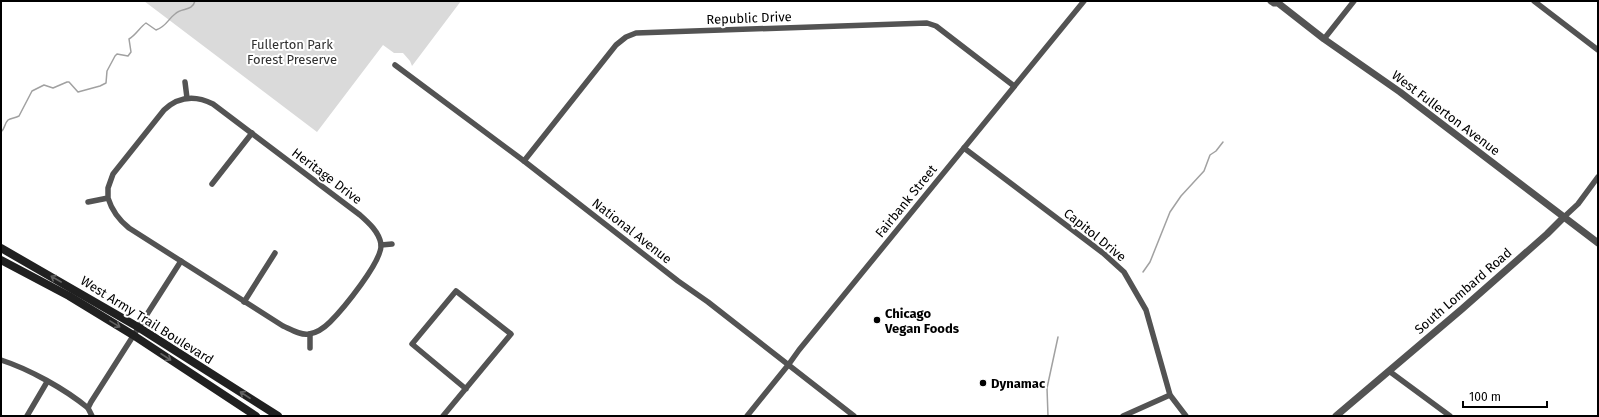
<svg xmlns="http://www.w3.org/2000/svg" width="1599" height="417" viewBox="0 0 1599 417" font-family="'Fira Sans',sans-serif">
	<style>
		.green { fill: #dadada }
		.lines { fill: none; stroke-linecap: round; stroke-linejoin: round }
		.stream { stroke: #a1a1a1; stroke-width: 1.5 }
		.minor { stroke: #535353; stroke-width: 5.5 }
		.tertiary { stroke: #535353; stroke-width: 7 }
		.secondary { stroke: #202020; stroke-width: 8 }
		.oneway { stroke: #636363 }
		.poi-dot { fill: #000; stroke: #fff; stroke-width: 1.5 }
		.labels { text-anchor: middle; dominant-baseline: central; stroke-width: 4; stroke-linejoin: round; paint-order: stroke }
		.street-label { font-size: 13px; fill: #000; stroke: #fff }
		.park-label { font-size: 13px; fill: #313131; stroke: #fff }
		.poi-label { font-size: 13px; font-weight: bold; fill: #000; stroke: #fff; text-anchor: start }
	</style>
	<rect width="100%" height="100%" fill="#fff"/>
	<path class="green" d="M144,1H461L412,66L410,61L403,53H394L383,45L317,132Z"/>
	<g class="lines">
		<g class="stream">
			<path d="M1,132C5,129 4,124 8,120C11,118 15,118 19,116L32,91L44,85L53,88L67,82H69L78,92L100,86L106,83L107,71L115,56L117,54L128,56L131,52L129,39C136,35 140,27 146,23L156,30C167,26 167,20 175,14C182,7 192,12 195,1"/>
			<path d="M1143,272L1150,262L1170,212L1181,196L1204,171L1210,155L1216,151L1223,142"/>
			<path d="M1048,416L1047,388L1058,337"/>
		</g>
		<g class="minor">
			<path d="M1534,1L1598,50"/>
			<path d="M1324,39L1354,1"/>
			<path d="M395,65L524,161L678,281L708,302L854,416"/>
			<path d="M185,82L187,98"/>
			<path d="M964,148L1103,253L1124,272L1146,310L1170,395L1186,416"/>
			<path d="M524,161L616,45L626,37L636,33L927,23L936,26L1014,86"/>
			<path d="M212,184L252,133"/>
			<path d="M88,202L108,198V188L113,174L164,110C179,96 195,95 213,104L360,215C369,223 379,232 381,244C383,261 342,310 330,322C324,328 316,333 309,334C301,336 290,329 283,326L129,228C119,220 112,211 108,198"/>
			<path d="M1564,217L1578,204L1598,177"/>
			<path d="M381,245L392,244"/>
			<path d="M244,302L275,253"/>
			<path d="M310,334V348"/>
			<path d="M1,360C29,369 65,389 88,408"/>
			<path d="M1389,371L1450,416"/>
			<path d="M27,416L47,382"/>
			<path d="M92,416L88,408L91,402L181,261"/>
			<path d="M443,416L511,334L456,291L412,344L466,389"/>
			<path d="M747,416L789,364L799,350L1084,1"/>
			<path d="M1123,416L1170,395"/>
		</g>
		<g class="tertiary">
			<path d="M1271,1L1274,3H1278L1324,39L1400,92L1598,243"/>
			<path d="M1336,416L1462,309L1547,234L1564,217"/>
		</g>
		<g class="secondary">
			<path d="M1,248L138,327L278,416"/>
			<path d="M1,260L69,296L133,335L256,416"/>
		</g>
	</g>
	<defs><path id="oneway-shaft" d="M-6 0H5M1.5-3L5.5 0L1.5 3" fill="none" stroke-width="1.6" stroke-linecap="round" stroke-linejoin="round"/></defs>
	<g class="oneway">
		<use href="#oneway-shaft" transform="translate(56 279) rotate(-150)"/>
		<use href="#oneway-shaft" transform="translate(115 324) rotate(31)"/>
		<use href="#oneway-shaft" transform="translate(166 357) rotate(33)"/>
		<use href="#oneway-shaft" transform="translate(245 395) rotate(-147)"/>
	</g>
	<g class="poi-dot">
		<circle cx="877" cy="320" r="4"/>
		<circle cx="983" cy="383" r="4"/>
	</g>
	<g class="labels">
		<g class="street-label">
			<text transform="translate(749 18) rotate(-2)">Republic Drive</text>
			<text transform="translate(1446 113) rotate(37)">West Fullerton Avenue</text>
			<text transform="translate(327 176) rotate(37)">Heritage Drive</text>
			<text transform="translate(906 201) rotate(-51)">Fairbank Street</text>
			<text transform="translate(632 231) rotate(38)">National Avenue</text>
			<text transform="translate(1095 235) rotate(39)">Capitol Drive</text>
			<text transform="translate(1463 291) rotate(-41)">South Lombard Road</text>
			<text transform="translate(147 320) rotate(32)">West Army Trail Boulevard</text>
		</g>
		<g class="park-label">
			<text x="292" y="44">Fullerton Park<tspan x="292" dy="15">Forest Preserve</tspan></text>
		</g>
		<g class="poi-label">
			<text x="885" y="313">Chicago<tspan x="885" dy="15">Vegan Foods</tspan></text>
			<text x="991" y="383">Dynamac</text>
		</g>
	</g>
	<rect width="1599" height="417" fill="none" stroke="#000000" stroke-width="4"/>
	<path d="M1463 401v6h84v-6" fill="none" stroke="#000000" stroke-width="2"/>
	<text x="1469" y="401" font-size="12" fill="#000000" stroke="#ffffff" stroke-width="3" paint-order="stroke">100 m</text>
</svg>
